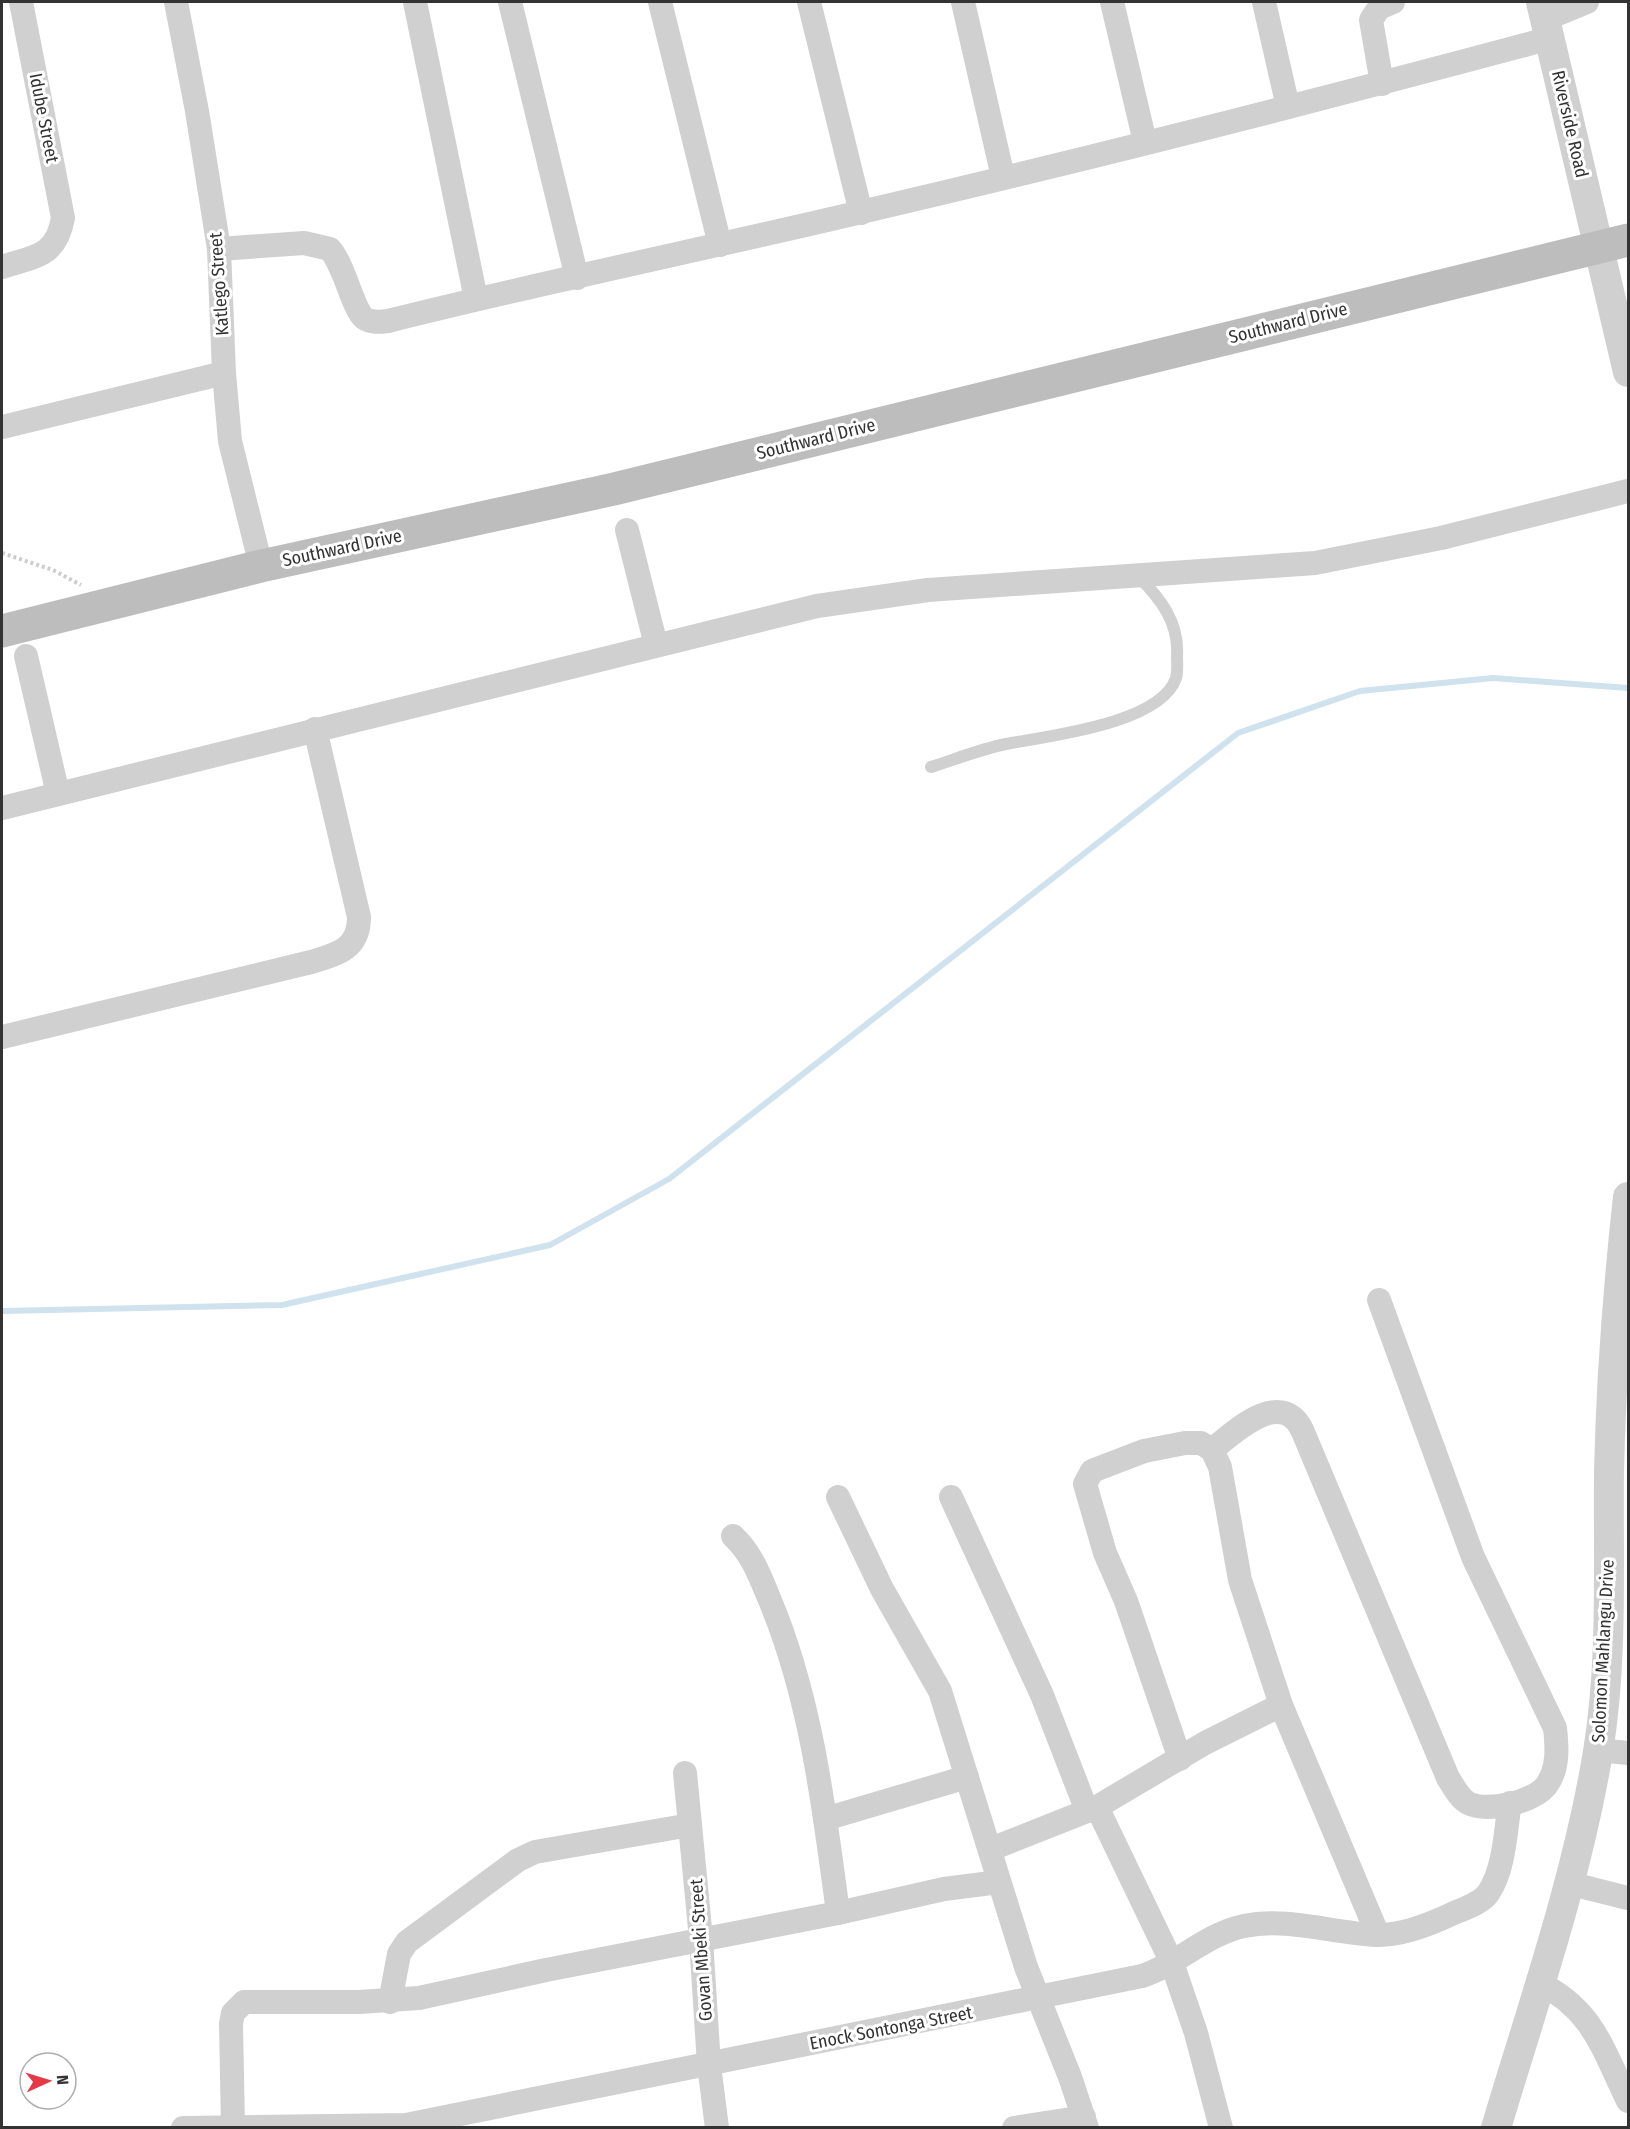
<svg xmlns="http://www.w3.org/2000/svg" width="1630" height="2129" viewBox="0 0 1630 2129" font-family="'Fira Sans Condensed',sans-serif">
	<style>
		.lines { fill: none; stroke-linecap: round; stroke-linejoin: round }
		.stream { stroke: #cfe2ee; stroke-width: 6 }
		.path { stroke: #cdcdcd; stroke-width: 4; stroke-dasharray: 3 3; stroke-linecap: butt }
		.service { stroke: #d0d0d0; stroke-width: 12 }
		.minor { stroke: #d0d0d0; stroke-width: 24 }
		.tertiary { stroke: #d0d0d0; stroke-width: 30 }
		.secondary { stroke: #bdbdbd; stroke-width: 33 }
		.labels { text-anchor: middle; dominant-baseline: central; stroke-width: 6; stroke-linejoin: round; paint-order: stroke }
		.street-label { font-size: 18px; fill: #333; stroke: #fff }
	</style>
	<rect width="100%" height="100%" fill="#fff"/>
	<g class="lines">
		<path class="stream" d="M2,1311L282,1305L550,1245L669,1179L1238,733L1360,691L1493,678L1628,688"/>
		<path class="path" d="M2,553L53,570L81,585"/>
		<path class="service" d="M931,767C956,759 981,749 1006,744C1047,736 1161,724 1176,678C1178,671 1177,662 1177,655C1179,622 1160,598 1138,576"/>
		<g class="minor">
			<path d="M176,2L197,111L219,249L224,373L230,441L261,566"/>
			<path d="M415,2L476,299"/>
			<path d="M510,2L577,278"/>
			<path d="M660,2L720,245"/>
			<path d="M809,2L861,213"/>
			<path d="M963,2L1003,177"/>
			<path d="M1112,2L1145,142"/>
			<path d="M1264,2L1288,107"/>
			<path d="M1546,19L1587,2"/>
			<path d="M1382,84L1371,20L1379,8L1393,2"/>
			<path d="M219,249L304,243L330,249C345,267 353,309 364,318C371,323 380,322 388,321C543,282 700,250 857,213C1089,159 1320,100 1551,38"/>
			<path d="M2,267C35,256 56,257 63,218L21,2"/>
			<path d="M2,427L224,373"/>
			<path d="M627,530L656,645"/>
			<path d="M26,656L58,794"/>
			<path d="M2,808L817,606L928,590L1315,563L1441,538L1628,491"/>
			<path d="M2,1037L311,962C338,954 359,949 359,917L315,729"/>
			<path d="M1212,1450C1237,1429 1283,1387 1303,1432L1448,1778C1454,1787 1459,1798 1468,1803C1487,1813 1533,1802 1546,1786C1559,1769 1557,1746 1555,1728L1473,1557L1379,1300"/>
			<path d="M838,1497L882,1589L940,1691L1026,1967L1070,2077L1087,2128"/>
			<path d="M951,1497L1042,1695L1087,1811"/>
			<path d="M733,1536C752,1554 759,1574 769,1598C811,1697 824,1807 838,1913"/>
			<path d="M1598,1750L1628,1753"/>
			<path d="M1180,1759L1126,1601L1105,1553L1085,1484L1092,1471L1144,1451L1185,1443H1201L1212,1450L1220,1467L1240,1580L1281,1705L1378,1935"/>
			<path d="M685,1773L701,1939L709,2065L717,2128"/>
			<path d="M1097,1807L1172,1963L1196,2033L1221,2128"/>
			<path d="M825,1819L967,1777"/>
			<path d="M991,1849L1097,1807L1205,1743L1281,1705"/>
			<path d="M1568,1883L1628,1898"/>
			<path d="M1539,1983C1593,2009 1603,2050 1628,2101"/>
			<path d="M390,2002L399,1954L407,1942L518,1860L535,1852L690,1825"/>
			<path d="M233,2127L231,2024L233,2013L244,2002H359L419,1998L546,1970L838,1913L944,1889L999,1882"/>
			<path d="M183,2128L406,2125L1142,1976C1178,1964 1206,1934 1244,1926C1287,1917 1332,1933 1376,1935C1402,1936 1431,1924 1454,1913C1466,1908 1482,1903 1489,1892C1505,1867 1505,1832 1510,1803"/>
			<path d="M1014,2128L1084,2117"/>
		</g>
		<g class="tertiary">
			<path d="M1541,2L1628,372"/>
			<path d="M1496,2128C1533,2004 1577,1879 1598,1752C1613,1660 1608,1565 1609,1472C1611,1381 1618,1288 1628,1197"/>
		</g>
		<path class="secondary" d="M2,631L261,566L614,489L1628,240"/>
	</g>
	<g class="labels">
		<g class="street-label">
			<text transform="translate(44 118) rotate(79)">Idube Street</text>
			<text transform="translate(1570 124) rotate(77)">Riverside Road</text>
			<text transform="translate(219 284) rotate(-94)">Katlego Street</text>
			<text transform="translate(1288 323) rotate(-14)">Southward Drive</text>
			<text transform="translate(816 439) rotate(-14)">Southward Drive</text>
			<text transform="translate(342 548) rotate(-12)">Southward Drive</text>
			<text transform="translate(1603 1651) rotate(-87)">Solomon Mahlangu Drive</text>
			<text transform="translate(701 1950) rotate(-94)">Govan Mbeki Street</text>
			<text transform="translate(891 2028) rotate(-11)">Enock Sontonga Street</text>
		</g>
	</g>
	<rect width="1630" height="2129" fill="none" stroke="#333333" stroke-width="6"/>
	<g transform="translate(48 2081) rotate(86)"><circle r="28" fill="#ffffff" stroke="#adadad" stroke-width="1.5"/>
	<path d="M0-4.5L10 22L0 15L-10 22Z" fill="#e63946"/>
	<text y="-9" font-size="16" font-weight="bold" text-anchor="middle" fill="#333333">N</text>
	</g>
</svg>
